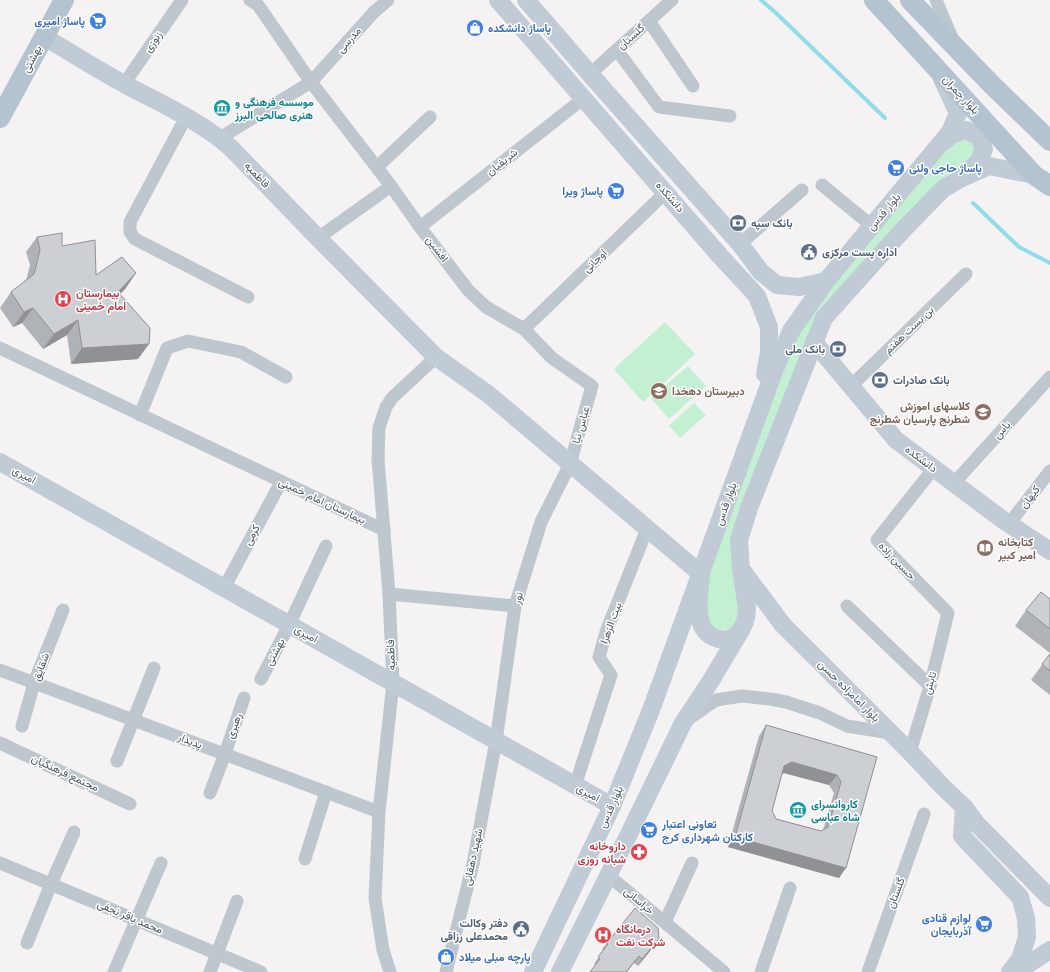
<svg xmlns="http://www.w3.org/2000/svg" width="1050" height="972" viewBox="0 0 1050 972" font-family="'Varela Round',Vazirmatn,sans-serif">
	<style>
		.green { fill: #c3efd2 }
		.lines { fill: none; stroke-linecap: round; stroke-linejoin: round }
		.stream { stroke: #92dcea; stroke-width: 4 }
		.street { stroke: #bec7ce; stroke-width: 13 }
		.secondary { stroke: #c1cbd5; stroke-width: 18 }
		.primary { stroke: #b3c3cf; stroke-width: 20 }
		.wall { fill: #afb2b6; fill-rule: evenodd }
		.shaded-wall { fill: #8f9194 }
		.building { fill: #cccfd4; stroke: #8f9194; fill-rule: evenodd }
		.labels { text-anchor: middle; dominant-baseline: central; stroke-width: 3; stroke-linejoin: round; paint-order: stroke }
		.shop-label { font-size: 11px; font-weight: bold; fill: #366cbe; stroke: #fff; text-anchor: start }
		.street-label { font-size: 11px; fill: #4a565f; stroke: #fff }
		.culture-label { font-size: 11px; font-weight: bold; fill: #0d838f; stroke: #fff; text-anchor: start }
		.service-label { font-size: 11px; font-weight: bold; fill: #4e5e75; stroke: #fff; text-anchor: start }
		.health-label { font-size: 11px; font-weight: bold; fill: #be3a42; stroke: #fff; text-anchor: start }
		.education-label { font-size: 11px; font-weight: bold; fill: #785e54; stroke: #fff; text-anchor: start }
	</style>
	<rect width="100%" height="100%" fill="#f4f2f2"/>
	<g class="green">
		<path d="M963,140L969,141L974,146V153L819,315L740,521V609L735,624L730,628L724,630H719L713,628L705,614L704,584L797,330L878,231L946,149Z"/>
		<path d="M665,322L695,354L643,402L614,369Z"/>
		<path d="M688,366L706,386L669,419L651,398Z"/>
		<path d="M694,403L706,415L680,438L669,426Z"/>
	</g>
	<g class="lines">
		<g class="stream">
			<path d="M761,0L776,13L885,118"/>
			<path d="M973,203L1019,247L1050,263"/>
		</g>
		<g class="street">
			<path d="M388,0L374,12L311,82L391,186L420,227L468,290L486,307L524,329L552,358L592,386L570,464L541,522L515,606L496,741L473,864L446,972"/>
			<path d="M936,0L952,38"/>
			<path d="M649,21L693,86"/>
			<path d="M617,50L659,107L730,116"/>
			<path d="M590,74L672,0"/>
			<path d="M124,84L182,0"/>
			<path d="M186,117L130,222V232L135,239L248,297"/>
			<path d="M220,138L311,82L258,5L250,0"/>
			<path d="M377,167L430,117"/>
			<path d="M822,185L872,226"/>
			<path d="M420,227L584,98"/>
			<path d="M318,238L391,186"/>
			<path d="M740,244L802,190"/>
			<path d="M524,329L666,192"/>
			<path d="M0,348L384,530"/>
			<path d="M851,386L966,274"/>
			<path d="M140,415L167,348L188,341L241,352L286,377"/>
			<path d="M954,483L1050,377"/>
			<path d="M1009,524L1050,471"/>
			<path d="M224,588L281,482"/>
			<path d="M389,594L515,606"/>
			<path d="M847,606L930,686"/>
			<path d="M0,670L379,812"/>
			<path d="M261,679L289,625L326,546"/>
			<path d="M690,718L716,700L742,696L770,699L786,702L820,713L847,726L890,733"/>
			<path d="M22,726L34,683L63,610"/>
			<path d="M0,743L130,804"/>
			<path d="M910,752L930,686L948,613L877,540L934,468"/>
			<path d="M117,761L154,668"/>
			<path d="M575,786L611,675L599,657L606,632L647,529"/>
			<path d="M210,793L225,754L244,698"/>
			<path d="M305,859L326,792"/>
			<path d="M0,863L261,972"/>
			<path d="M608,875L724,972"/>
			<path d="M665,922L692,863"/>
			<path d="M27,943L51,884L74,832"/>
			<path d="M114,972L161,863"/>
			<path d="M210,972L237,901"/>
			<path d="M390,972L383,950L375,898L379,812L393,683L389,594L378,459L379,428L386,407L392,398L436,357"/>
			<path d="M761,972L790,888"/>
			<path d="M868,972L924,814"/>
		</g>
		<g class="secondary">
			<path d="M498,0L720,256L757,296L769,327V353L765,374"/>
			<path d="M526,0L590,74L740,244L761,272L777,285L799,287L826,281"/>
			<path d="M44,37C72,53 98,70 126,85C162,104 200,121 231,148L318,238L436,357L488,394L701,574C700,590 696,608 701,623C706,639 726,645 738,633C745,626 747,617 747,608L741,569L739,540L749,508L824,318L902,231L943,189L962,178L989,166L1034,175"/>
			<path d="M943,142L952,135L966,130L979,137L984,149L979,161L966,173"/>
			<path d="M814,342L896,440L1003,520L1050,551"/>
			<path d="M0,462L612,806"/>
			<path d="M744,573L783,625L910,752L943,787L964,807L976,823L1050,898"/>
			<path d="M964,807L962,836L1020,897L1026,918L1027,937L1020,959L1010,972"/>
			<path d="M533,972L612,806L651,710L773,374L791,331L826,281L950,132L958,113L942,79"/>
			<path d="M560,972L629,834L683,723L712,679L741,630"/>
			<path d="M1016,972L1050,950"/>
		</g>
		<g class="primary">
			<path d="M874,0L1034,175L1050,186"/>
			<path d="M910,0L993,86L1050,141"/>
			<path d="M0,118L64,0"/>
		</g>
	</g>
	<g class="wall">
		<path d="M37,237L62,246L96,275L136,273L125,289L120,294L138,359L71,364L67,335L43,349L22,323L13,327L0,308L11,292L26,281L30,265L26,252Z"/>
		<path d="M1050,599V653L1015,626L1026,610Z"/>
		<path d="M1050,654V695L1031,680Z"/>
		<path d="M766,725L877,757L839,878L728,847L759,736ZM784,773L829,785L834,793L823,830L821,831L776,819L772,811L782,774Z"/>
		<path d="M659,939L654,946L638,966L634,963L627,972H590L595,965L594,964L603,951L602,949L607,943Z"/>
	</g>
	<g class="shaded-wall">
		<path d="M136,273L125,289L107,307L118,292Z"/>
		<path d="M33,308L22,323L13,327L24,312Z"/>
		<path d="M78,320L67,335L43,349L54,334Z"/>
		<path d="M149,344L138,359L71,364L82,348Z"/>
		<path d="M792,762L837,775L829,785L784,773L777,777L784,766Z"/>
		<path d="M735,837L846,868L839,878L728,847Z"/>
		<path d="M659,939L654,946L638,966L642,959Z"/>
	</g>
	<g class="building">
		<path d="M62,233V246L95,240L96,275L122,257L136,273L118,292L150,328L149,344L82,348L78,320L54,334L33,308L24,312L11,292L34,274L40,250L37,237Z"/>
		<path d="M1041,592L1050,599V629L1026,610Z"/>
		<path d="M1050,654V671L1042,664Z"/>
		<path d="M766,725L877,757L846,868L735,837ZM792,762L837,775L841,782L828,827L821,831L776,819L772,811L784,766Z"/>
		<path d="M635,908L658,928L659,939L642,959L639,956L626,972H590L600,959L598,957L608,944L607,943Z"/>
	</g>
	<defs>
		<g id="supermarket-disc" transform="scale(0.9)"><circle r="9.5" fill="#3f7fe0" stroke="#fff"/><path d="M-6-5.5h2.5l.6 2H6L4.5 2H-2.5L-4.4-4H-6ZM-1.5 3.2a1.3 1.3 0 1 0 .1 0ZM3 3.2a1.3 1.3 0 1 0 .1 0Z" fill="#fff"/></g>
		<g id="shop-disc" transform="scale(0.9)"><circle r="9.5" fill="#3f7fe0" stroke="#fff"/><path d="M-5-2.5h2.3a2.7 3.5 0 0 1 5.4 0H5L5.5 6h-11ZM-1.5-2.5h3a1.5 2.3 0 0 0-3 0Z" fill="#fff"/></g>
		<g id="museum-disc" transform="scale(0.9)"><circle r="9.5" fill="#0f9aa8" stroke="#fff"/><path d="M0-6L6-3V-2H-6V-3ZM-5-1h2V3h-2ZM-1-1h2V3h-2ZM3-1h2V3H3ZM-6 4H6V6H-6Z" fill="#fff"/></g>
		<g id="bank-disc" transform="scale(0.9)"><circle r="9.5" fill="#5c6f8a" stroke="#fff"/><path d="M-6-4H6V4H-6ZM0-2.3a2.3 2.3 0 1 0 0 4.6a2.3 2.3 0 1 0 0-4.6Z" fill="#fff"/></g>
		<g id="civic-disc" transform="scale(0.9)"><circle r="9.5" fill="#5c6f8a" stroke="#fff"/><path d="M-.6-6.5H3V-4.5H.6V-3L4-1V1h2V6H-6V1h2V-1L-.6-3ZM-1.2 2.5V6h2.4V2.5Z" fill="#fff"/></g>
		<g id="hospital-disc" transform="scale(0.9)"><circle r="9.5" fill="#e0444e" stroke="#fff"/><path d="M-5-5h3v3.5h4V-5h3V5h-3V1.5h-4V5h-3Z" fill="#fff"/></g>
		<g id="school-disc" transform="scale(0.9)"><circle r="9.5" fill="#8d6e63" stroke="#fff"/><path d="M0-5L7-2L0 1L-7-2ZM-4 1L0 2.5L4 1V4Q0 6-4 4Z" fill="#fff"/></g>
		<g id="library-disc" transform="scale(0.9)"><circle r="9.5" fill="#8d6e63" stroke="#fff"/><path d="M-6-4Q-3-5.5-.7-3.5V5Q-3 3-6 4ZM6-4Q3-5.5 .7-3.5V5Q3 3 6 4Z" fill="#fff"/></g>
		<g id="pharmacy-disc" transform="scale(0.9)"><circle r="9.5" fill="#e0444e" stroke="#fff"/><path d="M-2-6h4v4h4v4h-4v4h-4v-4h-4v-4h4Z" fill="#fff"/></g>
	</defs>
	<g fill-rule="evenodd">
		<use href="#supermarket-disc" x="98" y="21"/>
		<use href="#shop-disc" x="475" y="28"/>
		<use href="#museum-disc" x="222" y="108"/>
		<use href="#supermarket-disc" x="896" y="168"/>
		<use href="#supermarket-disc" x="616" y="191"/>
		<use href="#bank-disc" x="738" y="223"/>
		<use href="#civic-disc" x="809" y="252"/>
		<use href="#hospital-disc" x="63" y="299"/>
		<use href="#bank-disc" x="838" y="349"/>
		<use href="#bank-disc" x="880" y="380"/>
		<use href="#school-disc" x="659" y="391"/>
		<use href="#school-disc" x="983" y="412"/>
		<use href="#library-disc" x="985" y="548"/>
		<use href="#museum-disc" x="798" y="810"/>
		<use href="#supermarket-disc" x="649" y="830"/>
		<use href="#pharmacy-disc" x="639" y="852"/>
		<use href="#supermarket-disc" x="984" y="924"/>
		<use href="#civic-disc" x="521" y="929"/>
		<use href="#hospital-disc" x="603" y="935"/>
		<use href="#shop-disc" x="446" y="957"/>
	</g>
	<g class="labels">
		<g class="shop-label">
			<text x="85" y="21" text-anchor="end">پاساژ امیری</text>
			<text x="488" y="28">پاساژ دانشکده</text>
			<text x="909" y="168">پاساژ حاجی ولئی</text>
			<text x="603" y="191" text-anchor="end">پاساژ ویرا</text>
			<text x="662" y="824">تعاونی اعتبار<tspan x="662" dy="13">کارکنان شهرداری کرج</tspan></text>
			<text x="971" y="918" text-anchor="end">لوازم قنادی<tspan x="971" dy="13">آذربایجان</tspan></text>
			<text x="459" y="957">پارچه مبلی میلاد</text>
		</g>
		<g class="street-label">
			<text transform="translate(631 37) rotate(-42)">گلستان</text>
			<text transform="translate(349 40) rotate(-48)">مدرسی</text>
			<text transform="translate(153 42) rotate(-55)">زنوزی</text>
			<text transform="translate(32 59) rotate(-62)">بهشتی</text>
			<text transform="translate(961 95) rotate(47)">بلوار چمران</text>
			<text transform="translate(502 162) rotate(-38)">شریفیان</text>
			<text transform="translate(257 175) rotate(46)">فاطمیه</text>
			<text transform="translate(670 197) rotate(49)">دانشکده</text>
			<text transform="translate(884 212) rotate(-50)">بلوار قدس</text>
			<text transform="translate(437 249) rotate(53)">افشین</text>
			<text transform="translate(595 261) rotate(-44)">اوجانی</text>
			<text transform="translate(909 330) rotate(-44)">بن بست هفتم</text>
			<text transform="translate(581 425) rotate(-74)">عباس نیا</text>
			<text transform="translate(1002 430) rotate(-48)">یاس</text>
			<text transform="translate(921 459) rotate(37)">دانشکده</text>
			<text transform="translate(24 475) rotate(29)">امیری</text>
			<text transform="translate(1030 497) rotate(-53)">کیهان</text>
			<text transform="translate(322 501) rotate(25)">بیمارستان امام خمینی</text>
			<text transform="translate(726 504) rotate(-70)">بلوار قدس</text>
			<text transform="translate(252 535) rotate(-62)">کرمی</text>
			<text transform="translate(897 561) rotate(46)">حسین زاده</text>
			<text transform="translate(518 598) rotate(-74)">نور</text>
			<text transform="translate(611 623) rotate(-70)">بیت الزهرا</text>
			<text transform="translate(306 634) rotate(29)">امیری</text>
			<text transform="translate(275 652) rotate(-62)">بهشتی</text>
			<text transform="translate(391 655) rotate(-93)">فاطمیه</text>
			<text transform="translate(41 667) rotate(-69)">شقایق</text>
			<text transform="translate(930 683) rotate(-75)">تابش</text>
			<text transform="translate(849 691) rotate(45)">بلوار امامزاده حسن</text>
			<text transform="translate(234 726) rotate(-71)">رهبری</text>
			<text transform="translate(190 741) rotate(21)">پدیدار</text>
			<text transform="translate(65 773) rotate(25)">مجتمع فرهنگیان</text>
			<text transform="translate(588 793) rotate(29)">امیری</text>
			<text transform="translate(611 807) rotate(-66)">بلوار قدس</text>
			<text transform="translate(473 857) rotate(-78)">شهید دهقانی</text>
			<text transform="translate(896 893) rotate(-70)">گلستان</text>
			<text transform="translate(639 901) rotate(40)">خراسانی</text>
			<text transform="translate(130 917) rotate(23)">محمد باقر نجفی</text>
		</g>
		<g class="culture-label">
			<text x="235" y="102">موسسه فرهنگی و<tspan x="235" dy="13">هنری صالحی البرز</tspan></text>
			<text x="811" y="804">کاروانسرای<tspan x="811" dy="13">شاه عباسی</tspan></text>
		</g>
		<g class="service-label">
			<text x="751" y="223">بانک سپه</text>
			<text x="822" y="252">اداره پست مرکزی</text>
			<text x="825" y="349" text-anchor="end">بانک ملی</text>
			<text x="893" y="380">بانک صادرات</text>
			<text x="508" y="923" text-anchor="end">دفتر وکالت<tspan x="508" dy="13">محمدعلی رزاقی</tspan></text>
		</g>
		<g class="health-label">
			<text x="76" y="293">بیمارستان<tspan x="76" dy="13">امام خمینی</tspan></text>
			<text x="626" y="846" text-anchor="end">داروخانه<tspan x="626" dy="13">شبانه روزی</tspan></text>
			<text x="616" y="929">درمانگاه<tspan x="616" dy="13">شرکت نفت</tspan></text>
		</g>
		<g class="education-label">
			<text x="672" y="391">دبیرستان دهخدا</text>
			<text x="970" y="406" text-anchor="end">کلاسهای اموزش<tspan x="970" dy="13">شطرنج پارسیان شطرنج</tspan></text>
			<text x="998" y="542">کتابخانه<tspan x="998" dy="13">امیر کبیر</tspan></text>
		</g>
	</g>
</svg>
